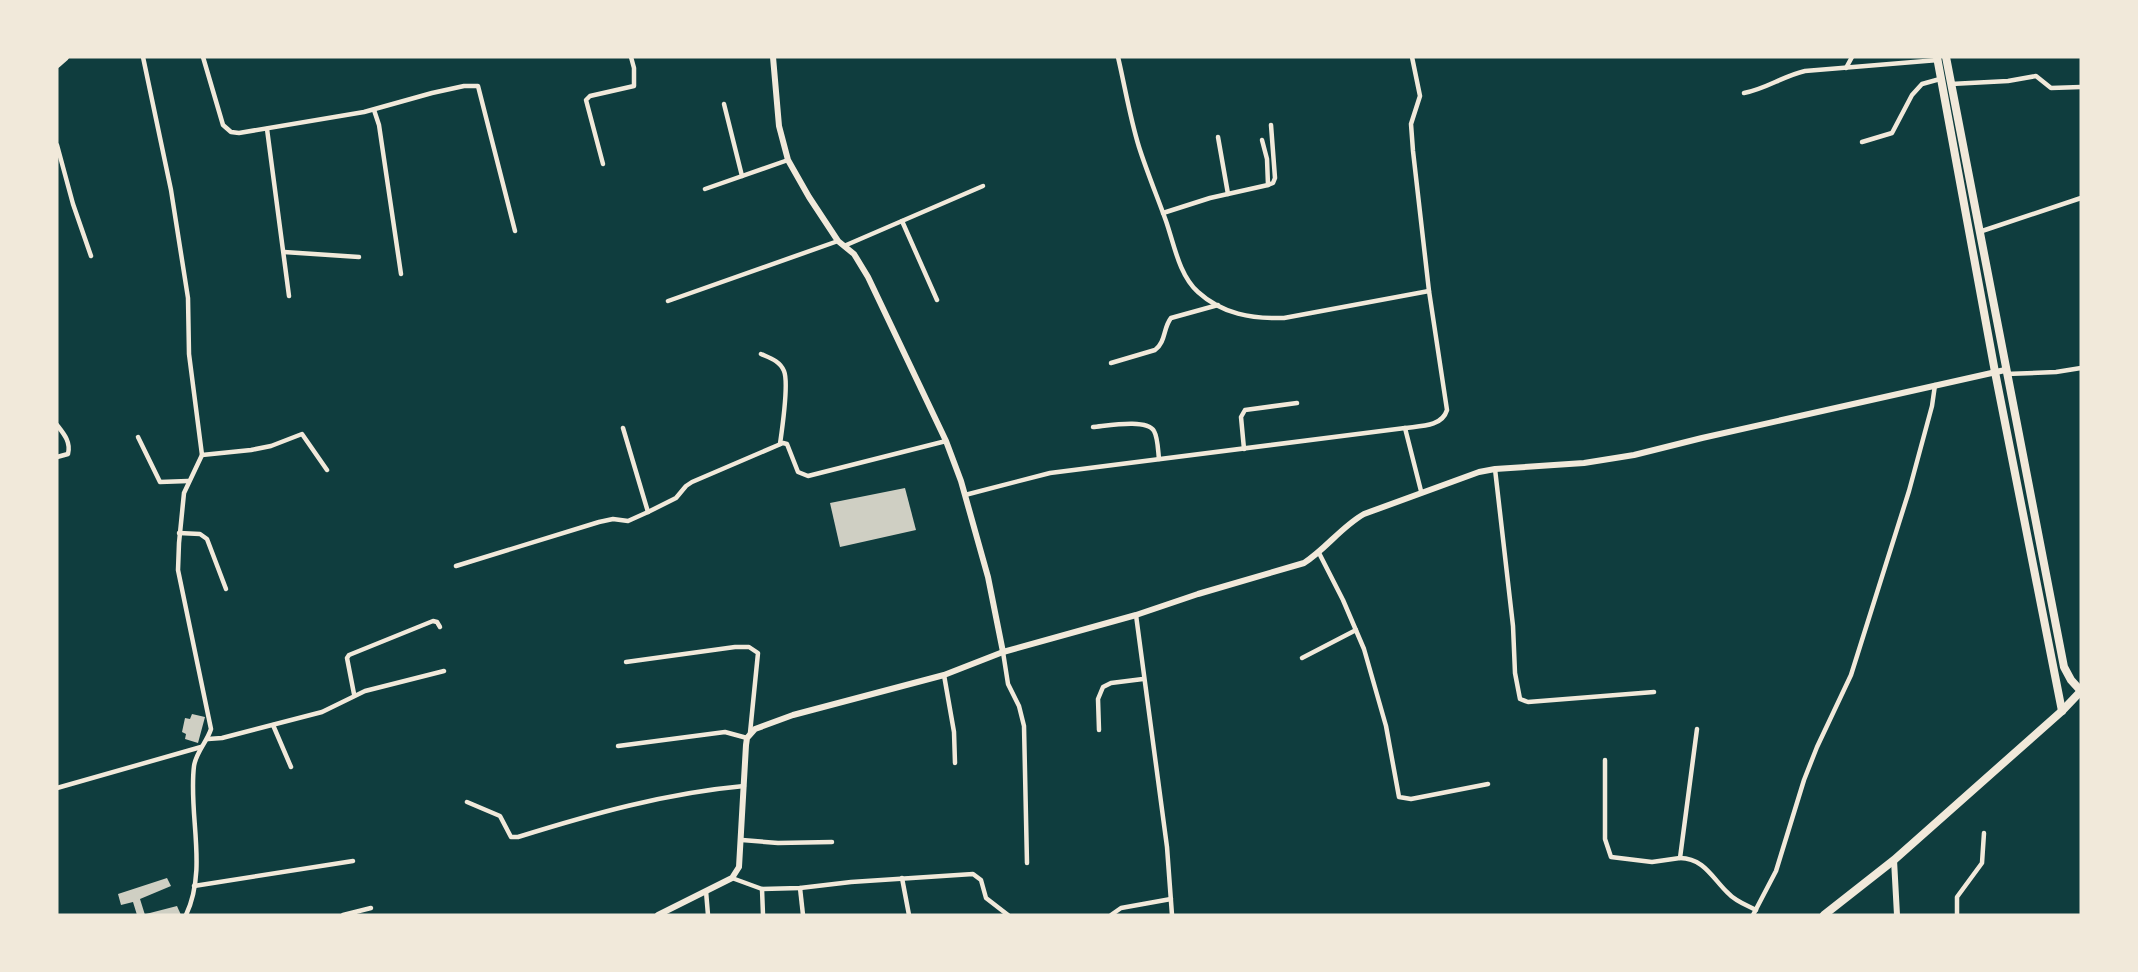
<svg xmlns="http://www.w3.org/2000/svg" width="2138" height="972" viewBox="0 0 2138 972" font-family="'Fira Sans Condensed',sans-serif">
	<style>
		.building { fill: #cfcfc3 }
		.lines { fill: none; stroke-linecap: round; stroke-linejoin: round }
		.minor { stroke: #f1e9da; stroke-width: 4.5 }
		.tertiary { stroke: #f1e9da; stroke-width: 6 }
		.primary { stroke: #f1e9da; stroke-width: 8 }
		.trunk { stroke: #f1e9da; stroke-width: 8 }
	</style>
	<rect width="100%" height="100%" fill="#0f3d3e"/>
	<g class="building">
		<path d="M905,488L916,530L840,547L830,503Z"/>
		<path d="M192,714L205,717L198,743L185,739L186,734L182,732L185,718L190,719Z"/>
		<path d="M167,878L171,886L140,899L145,915H137L133,902L121,905L118,894Z"/>
		<path d="M177,906L181,915H146V914Z"/>
	</g>
	<g class="lines">
		<g class="minor">
			<path d="M143,57L171,190L188,298L189,354L202,455L184,493L179,543L178,570L211,729C207,742 196,752 194,766C188,815 208,868 186,915"/>
			<path d="M203,57L223,125L231,132L239,133L364,112L432,93L464,86H478L515,231"/>
			<path d="M1118,57C1125,87 1130,118 1139,147C1147,172 1157,196 1166,221C1174,244 1179,275 1198,292C1222,314 1252,319 1284,318L1429,291"/>
			<path d="M1846,68L1852,57"/>
			<path d="M1951,84L2008,81L2036,76L2051,88L2081,87"/>
			<path d="M1744,93C1766,89 1783,76 1805,71L1938,60"/>
			<path d="M724,104L742,176"/>
			<path d="M374,110L379,125L401,274"/>
			<path d="M267,129L289,296"/>
			<path d="M1218,137L1228,194"/>
			<path d="M1862,142L1892,133L1912,95L1922,84L1940,79"/>
			<path d="M57,145L73,204L91,256"/>
			<path d="M603,164L586,100L590,96L634,86V68L631,57"/>
			<path d="M1268,185L1273,183L1275,178L1271,125"/>
			<path d="M705,189L788,160"/>
			<path d="M1163,213L1210,198L1268,185L1267,159L1262,140"/>
			<path d="M902,221L937,300"/>
			<path d="M1979,232L2081,198"/>
			<path d="M844,246L983,186"/>
			<path d="M284,252L359,257"/>
			<path d="M668,301L838,241"/>
			<path d="M761,354C770,358 780,361 784,371C789,383 782,430 780,444"/>
			<path d="M1111,363L1155,350C1166,342 1163,328 1171,318L1218,305"/>
			<path d="M2006,374L2056,372L2081,368"/>
			<path d="M57,425C64,434 71,442 68,454L57,457"/>
			<path d="M1093,427C1106,426 1147,418 1154,431C1158,438 1158,451 1159,459"/>
			<path d="M623,428L648,512"/>
			<path d="M1405,428L1421,491"/>
			<path d="M138,437L160,482L188,481"/>
			<path d="M1244,449L1241,417L1245,410L1297,403"/>
			<path d="M202,455L251,450L271,446L302,434L327,470"/>
			<path d="M1495,469L1513,626L1515,673L1520,699L1528,702L1654,692"/>
			<path d="M965,495L1050,473L1405,428C1420,426 1442,427 1447,410L1429,291L1413,151L1411,124L1420,96L1412,57"/>
			<path d="M179,533L200,534L207,539L226,589"/>
			<path d="M1319,553L1343,600L1364,649L1386,726L1399,797L1411,799L1488,784"/>
			<path d="M456,566L599,522L613,519L628,521L648,512L676,498L686,486L692,482L783,443L787,444L798,472L808,476L946,441"/>
			<path d="M1136,615L1167,847L1172,915"/>
			<path d="M1003,652L1008,684L1019,706L1024,726L1027,863"/>
			<path d="M1302,658L1356,630"/>
			<path d="M626,662L735,647H749L758,653L750,733"/>
			<path d="M944,675L954,732L955,763"/>
			<path d="M354,694L347,658L349,655L433,621L437,622L440,627"/>
			<path d="M273,725L291,767"/>
			<path d="M1697,729L1680,858C1704,858 1713,879 1728,893C1735,901 1746,905 1756,910"/>
			<path d="M1099,730L1098,699L1103,687L1111,683L1143,679"/>
			<path d="M208,739L222,738L322,712L365,691L444,671"/>
			<path d="M618,746L725,732L747,738"/>
			<path d="M1605,760V839L1611,857L1652,862L1680,858"/>
			<path d="M57,788L201,747"/>
			<path d="M467,802L500,816L511,837H518C592,814 666,793 744,786"/>
			<path d="M742,840L778,843L832,842"/>
			<path d="M732,878L762,889L800,888L851,882L973,874L981,880L986,898L1008,915"/>
			<path d="M902,878L909,915"/>
			<path d="M194,886L353,861"/>
			<path d="M800,888L803,915"/>
			<path d="M762,889L763,915"/>
			<path d="M706,891L708,915"/>
			<path d="M343,915L371,908"/>
			<path d="M1111,915L1121,908L1171,899"/>
			<path d="M1753,915L1776,871L1804,780L1817,747L1851,675L1909,491L1932,406L1935,385"/>
			<path d="M1957,915V897L1982,863L1984,833"/>
		</g>
		<g class="tertiary">
			<path d="M773,57L779,126L788,160L809,197L838,241L854,254L868,277L946,441L961,481L988,577L1003,652"/>
			<path d="M1894,860L1897,915"/>
			<path d="M658,915L732,878L739,867L746,745L747,738L755,729L793,715L944,675L1003,652L1136,615L1198,594L1304,563C1326,549 1341,527 1364,514L1479,472L1495,469L1584,463L1634,455L1702,438L2005,370"/>
		</g>
		<g class="primary">
			<path d="M1937,57L1995,372L2062,711"/>
			<path d="M1946,57L2064,667L2071,680L2081,691"/>
			<path d="M1824,915L1894,860L2062,711L2081,691"/>
		</g>
		<path class="trunk" d="M57,64L65,57"/>
	</g>
	<rect width="2138" height="972" fill="none" stroke="#f1e9da" stroke-width="117"/>
</svg>
